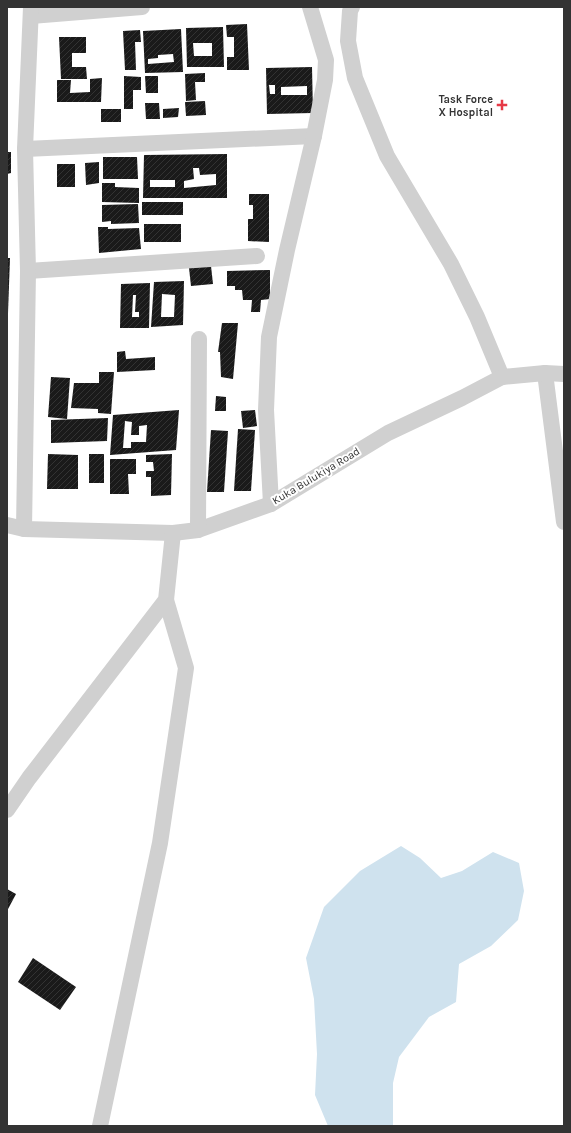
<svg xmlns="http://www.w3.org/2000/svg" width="571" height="1133" viewBox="0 0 571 1133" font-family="Karla,sans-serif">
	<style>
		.water { fill: #cfe2ee }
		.building { fill: url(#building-hatch); fill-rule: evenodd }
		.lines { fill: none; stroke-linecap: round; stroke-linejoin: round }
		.minor { stroke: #d0d0d0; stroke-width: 16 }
		.poi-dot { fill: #e63946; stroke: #fff; stroke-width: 1.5 }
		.labels { text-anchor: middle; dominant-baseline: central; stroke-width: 4; stroke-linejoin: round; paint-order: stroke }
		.poi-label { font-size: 11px; font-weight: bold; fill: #333; stroke: #fff; text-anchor: end }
		.street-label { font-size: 11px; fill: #333; stroke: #fff }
	</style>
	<defs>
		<pattern id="building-hatch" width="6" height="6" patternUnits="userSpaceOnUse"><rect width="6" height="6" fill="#1a1a1a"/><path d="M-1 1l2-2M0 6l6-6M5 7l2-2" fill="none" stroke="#333"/></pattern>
	</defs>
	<rect width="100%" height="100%" fill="#fff"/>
	<path class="water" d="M401,846L420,858L441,878L462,871L493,852L519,863L524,891L518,920L491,946L459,964L456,1002L429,1017L399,1057L393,1083V1126H328L315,1095L317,1054L314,999L306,958L324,907L360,871Z"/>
	<g class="building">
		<path d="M247,24L249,70H227V57H234V37H227L226,25Z"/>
		<path d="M223,27L224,67H187L186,28ZM193,43H212V56H194Z"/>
		<path d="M181,29L183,72L145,73L143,31ZM173,54L174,62L148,64V59L158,58V55Z"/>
		<path d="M140,30L141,42H135L136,70H125L123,31Z"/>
		<path d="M59,37H86V53H72V67H86L87,79H61Z"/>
		<path d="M312,67L313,113L267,114L266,68ZM269,85H275V94H270ZM307,86V95H281V87Z"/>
		<path d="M205,73V82H195L196,100L186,101L185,74Z"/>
		<path d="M124,76L141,77V90H133V109H124Z"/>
		<path d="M145,76H158V93H146Z"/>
		<path d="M102,78L101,102H57V80H71L70,93L90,92V79Z"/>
		<path d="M205,101L206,115L186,116L185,102Z"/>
		<path d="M145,103H159L160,119H146Z"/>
		<path d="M179,108L178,117L163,118V109Z"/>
		<rect x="101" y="109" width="20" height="13"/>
		<path d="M7,152H11V173L7,174Z"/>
		<path d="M227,154V198H143L144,155ZM193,168H199L200,175L216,174V185L184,188V181L194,179ZM150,180H175V187H150Z"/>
		<path d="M103,157H137L138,179H103Z"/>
		<path d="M99,162V183L86,185L85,163Z"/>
		<rect x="57" y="164" width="18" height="23"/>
		<path d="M102,183H115V187L139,188V203L102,202Z"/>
		<path d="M249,194H269V242L248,241V219H253V205H249Z"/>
		<rect x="142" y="202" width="41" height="13"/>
		<path d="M138,204L139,223L111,224V221L102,222V205Z"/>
		<rect x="144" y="224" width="37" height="18"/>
		<path d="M98,227H108V229L139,228L141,249L99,253Z"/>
		<path d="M7,258H10L8,313H7Z"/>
		<path d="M211,266L213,284L191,286L189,268Z"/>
		<path d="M270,270V299L261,300L260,312H251L252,300H243L242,290H235V286H227V271Z"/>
		<path d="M184,281L183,325L151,327L154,282ZM162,294L175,295L174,317H161Z"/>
		<path d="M150,283L149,328H120L121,284ZM133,295H136L135,312H139V317H132Z"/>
		<path d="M222,323H238L233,379L221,377L220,352H218Z"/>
		<path d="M125,351L126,359L155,357V370L117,372V352Z"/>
		<path d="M99,372H114L111,414L98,413V409L71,408L74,383H99Z"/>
		<path d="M51,377L70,378L67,419L48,417Z"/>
		<path d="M216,396L226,397V411H215Z"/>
		<path d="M179,410L176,450L110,455L113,415ZM125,421L132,422L131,435H139V426L147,425L146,442H131V448H123Z"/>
		<path d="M255,410L257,426L243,428L241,411Z"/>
		<path d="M108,418L107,441L51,443V420Z"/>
		<path d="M238,429L255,430L251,491H234Z"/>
		<path d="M211,430L228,431L224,492H207Z"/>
		<path d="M48,454L78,455V489H47Z"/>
		<rect x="89" y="454" width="15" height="29"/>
		<path d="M172,454L171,495L151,496V477H146V471H154L153,462H146V455Z"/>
		<path d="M110,459H136V474H128L129,494H110Z"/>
		<path d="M7,889L16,894L7,911Z"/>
		<path d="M33,958L76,987L60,1010L18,982Z"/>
	</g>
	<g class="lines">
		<g class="minor">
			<path d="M352,7L350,11L348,41L355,78L387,156L451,264L477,317L502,377"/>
			<path d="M31,16L142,7"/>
			<path d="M25,149L314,136"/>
			<path d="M28,271L257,256"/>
			<path d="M545,373L564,522"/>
			<path d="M271,504L266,410L269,337L287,250L314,136L325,80L326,60L310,7"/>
			<path d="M7,525L24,529L173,533L198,530L271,504L388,433L462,398L502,377L545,373L564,374"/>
			<path d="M24,529L28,271L25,149L31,7"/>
			<path d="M198,530L199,339"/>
			<path d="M7,810L29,778L166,600L173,533"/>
			<path d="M100,1126L160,843L186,668L166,600"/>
		</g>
	</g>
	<path class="poi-dot" d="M500 99h4v4h4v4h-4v4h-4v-4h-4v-4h4z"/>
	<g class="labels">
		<g class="poi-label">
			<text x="493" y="99">Task Force<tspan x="493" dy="13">X Hospital</tspan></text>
		</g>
		<g class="street-label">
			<text transform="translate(316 476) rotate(-31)">Kuka Bulukiya Road</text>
		</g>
	</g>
	<rect width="571" height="1133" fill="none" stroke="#333333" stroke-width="16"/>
</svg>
